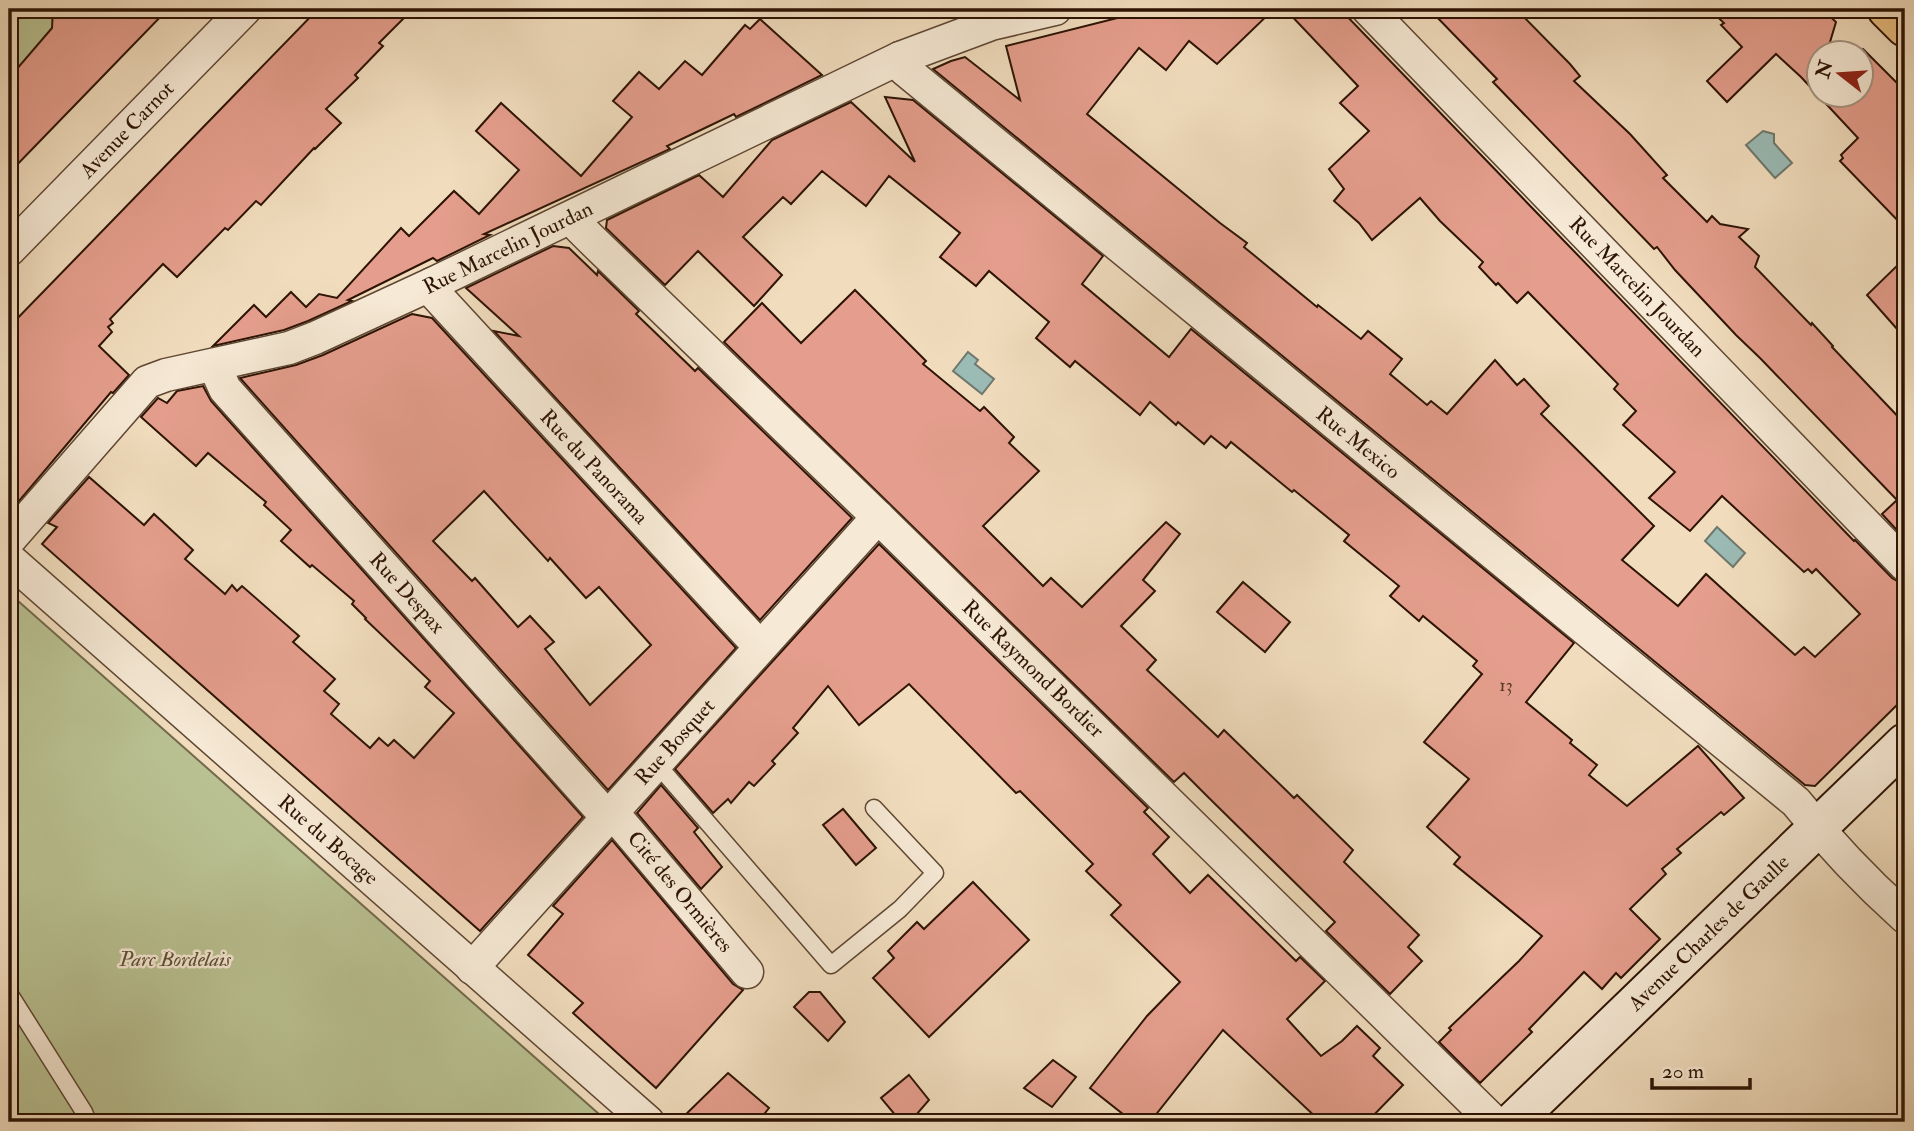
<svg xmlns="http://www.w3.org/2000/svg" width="1914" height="1131" viewBox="0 0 1914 1131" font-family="'IM FELL Double Pica',serif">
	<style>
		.green { fill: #b9c192; stroke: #736a4b; stroke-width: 2 }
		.water { fill: #9bbbb5; stroke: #6f786e; stroke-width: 2 }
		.building { fill: #e59e8d; stroke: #2d1304; stroke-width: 2; fill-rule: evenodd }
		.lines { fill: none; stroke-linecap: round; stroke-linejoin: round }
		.service-casing { stroke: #5e4632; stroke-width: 19 }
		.minor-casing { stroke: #5e4632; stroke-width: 35 }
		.secondary-casing { stroke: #2d1304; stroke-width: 42 }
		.primary-casing { stroke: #2d1304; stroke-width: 42 }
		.service { stroke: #f6e9d5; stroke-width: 16 }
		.minor { stroke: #f6e9d5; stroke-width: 32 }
		.secondary { stroke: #f6e9d5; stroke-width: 38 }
		.primary { stroke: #e8be7f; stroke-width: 38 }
		.labels { text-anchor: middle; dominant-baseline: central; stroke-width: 5; stroke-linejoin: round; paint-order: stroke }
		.number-label { font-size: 18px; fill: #5b3626 }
		.street-label { font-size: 21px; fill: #2d1304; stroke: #f6e9d5 }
		.park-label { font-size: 21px; font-style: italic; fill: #5e5036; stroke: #f6e9d5 }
	</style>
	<rect width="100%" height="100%" fill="#f1ddbe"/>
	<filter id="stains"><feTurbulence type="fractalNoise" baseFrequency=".00286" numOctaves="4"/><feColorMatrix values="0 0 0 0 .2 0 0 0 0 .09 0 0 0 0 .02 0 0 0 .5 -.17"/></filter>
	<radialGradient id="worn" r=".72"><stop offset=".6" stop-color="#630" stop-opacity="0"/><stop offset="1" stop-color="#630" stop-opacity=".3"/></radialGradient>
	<g class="green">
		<path d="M9,9H113L141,36L69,111L9,61Z"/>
		<path d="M9,593L608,1122H9Z"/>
	</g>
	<g class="water">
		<path d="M1763,131L1774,134V143L1792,163L1775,178L1746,145Z"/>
		<path d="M968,352L978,360L975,364L994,379L982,394L953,371Z"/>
		<path d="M1717,527L1745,553L1733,567L1705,541Z"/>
	</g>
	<g class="building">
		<path d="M53,9H168L9,173V78L52,28Z"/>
		<path d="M318,9H413L379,43L383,46L355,75L358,78L326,109L341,123L315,149L314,148L261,205L256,201L228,230L225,228L177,277L163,264L110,319L113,323L108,327L112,332L99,346L129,375L113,393L111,392L14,507L9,505V327Z"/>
		<path d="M1153,9H1274L1217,64L1189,41L1166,70L1139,48L1087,114L1220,223L1247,243L1244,247L1317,307L1318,305L1361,339L1368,331L1402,359L1390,374L1427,405L1431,401L1447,414L1495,360L1517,385L1524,379L1549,406L1541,414L1654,526L1622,560L1678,606L1706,574L1795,655L1804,647L1815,657L1860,614L1816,569L1812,573L1808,569L1804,572L1722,496L1690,531L1649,498L1675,472L1623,425L1636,411L1614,389L1618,384L1528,292L1517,303L1498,283L1496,285L1479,267L1483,262L1440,221L1420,198L1372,240L1359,223L1334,201L1344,189L1329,169L1369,131L1340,103L1358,86L1285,9H1340L1854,541L1855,540L1892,578L1899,582L1905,583V697L1815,786L1805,785L933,69L951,61L965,57L1020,100L1006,46Z"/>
		<path d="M1429,9H1516L1570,64L1580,76L1574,81L1630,134L1667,175L1663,178L1707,222L1712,216L1720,224L1748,229L1739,237L1759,256L1755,267L1811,325L1812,323L1833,346L1832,347L1905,424V539L1882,514L1897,500L1760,358L1736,335L1675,270L1657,247L1654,249L1493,82L1497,79Z"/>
		<path d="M1709,9H1822L1836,22L1827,52H1819V77L1818,84L1819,82V94H1861V52H1858L1863,49L1905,91V228L1840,161L1843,158L1841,155L1858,138L1801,77L1776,54L1727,102L1707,81L1742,47L1721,25L1724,23Z"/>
		<path d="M760,19L822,75L736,117L734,114L705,128L667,146L670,149L484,234L490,235L437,261L433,258L348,300L352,301L308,321L284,330L213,346L254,305L266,317L291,292L306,307L319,294L337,298L401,228L409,236L454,191L479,214L519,170L476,131L501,103L581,176L632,117L613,101L639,72L659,89L685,61L702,75L745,25L750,29Z"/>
		<path d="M885,97L913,100L1103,256L1082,284L1169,357L1191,329L1574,643L1526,702L1572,740L1570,743L1597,765L1589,775L1627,806L1698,746L1744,798L1724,815L1721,812L1677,849L1681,853L1662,869L1666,874L1630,909L1660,939L1621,978L1616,973L1602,989L1584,972L1529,1029L1532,1032L1480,1083L1439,1042L1451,1030L1449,1028L1519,961L1542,936L1454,864L1460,857L1427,827L1469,779L1424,742L1482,674L1473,666L1477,661L1423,616L1419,621L1390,596L1399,586L1344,541L1349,535L1294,490L1292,492L1231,442L1226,448L1211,436L1204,444L1178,422L1176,425L1150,402L1140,415L1075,361L1070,367L1036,338L1049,322L989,271L976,286L940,257L960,233L889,176L866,206L822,171L791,204L783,197L743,237L782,275L754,306L698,251L665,285L606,228L607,220L699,175L723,197L772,140L851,102L915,162Z"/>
		<path d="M553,246L569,248L597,275L598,271L639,311L636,314L695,371L698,368L852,518L760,620L494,331L519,336L466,288Z"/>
		<path d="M1905,258V338L1867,295Z"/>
		<path d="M855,290L926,361L923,364L980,411L984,407L1014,437L1009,443L1039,471L983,526L1043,586L1051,578L1082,607L1166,522L1180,534L1143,580L1155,591L1121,626L1156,660L1147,670L1218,737L1224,730L1294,798L1297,795L1353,850L1344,862L1419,935L1408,947L1422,961L1390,994L1326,931L1335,922L1207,796L1184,773L1174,782L724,342L762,303L801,343Z"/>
		<path d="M412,314L432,318L736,648L608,790L240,378L296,365L323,355ZM484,491L548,561L550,558L586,598L599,587L651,645L590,705L545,649L554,642L530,616L518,627L475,578L472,581L433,541Z"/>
		<path d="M203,386L211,401L583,817L480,931L42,544L57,527L48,523L89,477L144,525L154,514L193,550L185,559L225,594L232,585L237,591L242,586L299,636L293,642L335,679L324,691L339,704L331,714L370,748L379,738L388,746L394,740L414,758L454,713L425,687L430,681L365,619L366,618L352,604L354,601L312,565L310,567L281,541L291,530L264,505L266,502L208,453L196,466L141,417L158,398L167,403L177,391Z"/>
		<path d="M879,544L1148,808L1144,812L1169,837L1153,854L1190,893L1208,875L1296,961L1300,957L1325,981L1287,1019L1321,1056L1342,1041L1357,1026L1380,1048L1373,1056L1403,1085L1367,1122H1321L1223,1030L1150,1122H1133L1090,1088L1147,1016L1180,982L1111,915L1121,905L1086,871L1093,864L1020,791L1016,793L909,684L859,725L828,686L793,728L798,733L772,761L775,764L754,786L749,782L731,803L728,799L713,813L675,769Z"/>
		<path d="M1243,582L1290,622L1265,652L1217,612Z"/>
		<path d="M661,785L698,828L694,832L722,867L701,889L637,813Z"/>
		<path d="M843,809L876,848L856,865L823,825Z"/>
		<path d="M612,840L733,984L743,990L656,1088L573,1013L583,1003L528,955L563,914L553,906Z"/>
		<path d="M973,882L1029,940L929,1037L873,978L894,958L888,951L917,922L924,929Z"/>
		<path d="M809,992H820L845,1022L828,1041L794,1007Z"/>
		<path d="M1053,1060L1076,1077L1052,1107L1024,1088Z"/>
		<path d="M728,1073L769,1108L758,1122H678Z"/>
		<path d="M909,1075L929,1100L910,1122H901L881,1098Z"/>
	</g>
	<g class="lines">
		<g class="service-casing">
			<g id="service">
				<path d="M656,763L831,965L900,909L935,873L874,808"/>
				<path d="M9,993L84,1112L88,1122"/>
			</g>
		</g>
		<g class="minor-casing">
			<g id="minor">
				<path d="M1368,9L1905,565"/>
				<path d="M900,58L904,69L1796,802C1829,843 1866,882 1905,917"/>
				<path d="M574,216L579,227L589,237L878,517L1494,1122"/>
				<path d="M9,250L245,9"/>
				<path d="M432,284L437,296L760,647"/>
				<path d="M214,365L225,389L608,818"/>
				<path d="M9,540L147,382L166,375L289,348L315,338L432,284L900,58L991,24L1055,9"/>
				<path d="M9,559L648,1122"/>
				<path d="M612,812L747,972"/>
				<path d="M472,968L878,517"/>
			</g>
		</g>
		<g class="secondary-casing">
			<path id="secondary" d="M1513,1122L1905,743"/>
		</g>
		<g class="primary-casing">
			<path id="primary" d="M1887,9L1905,27"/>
		</g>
		<use href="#service" class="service"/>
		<use href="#minor" class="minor"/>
		<use href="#secondary" class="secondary"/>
		<use href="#primary" class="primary"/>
	</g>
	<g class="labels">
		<g class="number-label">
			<text x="1506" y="685">13</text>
		</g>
		<g class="street-label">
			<text transform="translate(127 130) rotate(-46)">Avenue Carnot</text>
			<text transform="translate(508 248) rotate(-26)">Rue Marcelin Jourdan</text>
			<text transform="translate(1637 287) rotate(46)">Rue Marcelin Jourdan</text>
			<text transform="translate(1358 443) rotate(39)">Rue Mexico</text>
			<text transform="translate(594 467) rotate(47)">Rue du Panorama</text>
			<text transform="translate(407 593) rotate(48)">Rue Despax</text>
			<text transform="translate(1033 669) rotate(44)">Rue Raymond Bordier</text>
			<text transform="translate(675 742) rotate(-48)">Rue Bosquet</text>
			<text transform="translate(328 840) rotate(41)">Rue du Bocage</text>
			<text transform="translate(680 892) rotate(50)">Cité des Ormières</text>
			<text transform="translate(1709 933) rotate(-44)">Avenue Charles de Gaulle</text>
		</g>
		<g class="park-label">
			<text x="175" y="959">Parc Bordelais</text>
		</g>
	</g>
	<rect width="1914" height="1131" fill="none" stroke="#f1ddbe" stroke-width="35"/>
	<rect x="10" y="10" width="1893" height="1110" fill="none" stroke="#2d1304" stroke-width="3.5"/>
	<rect x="18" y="18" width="1879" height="1096" fill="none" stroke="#2d1304" stroke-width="2"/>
	<g transform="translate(1840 74) rotate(287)"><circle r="33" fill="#f6e9d5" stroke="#a69381" stroke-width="2"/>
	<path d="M0-5L12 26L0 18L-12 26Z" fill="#8f2418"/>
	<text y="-10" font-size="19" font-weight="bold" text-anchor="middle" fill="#2d1304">N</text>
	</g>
	<path d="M1652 1078v10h98v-10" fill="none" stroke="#2d1304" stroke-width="3.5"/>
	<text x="1662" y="1078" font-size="21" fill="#2d1304" stroke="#f6e9d5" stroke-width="5" paint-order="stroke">20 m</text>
	<rect width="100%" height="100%" filter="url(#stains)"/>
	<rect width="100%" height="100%" fill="url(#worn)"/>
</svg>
